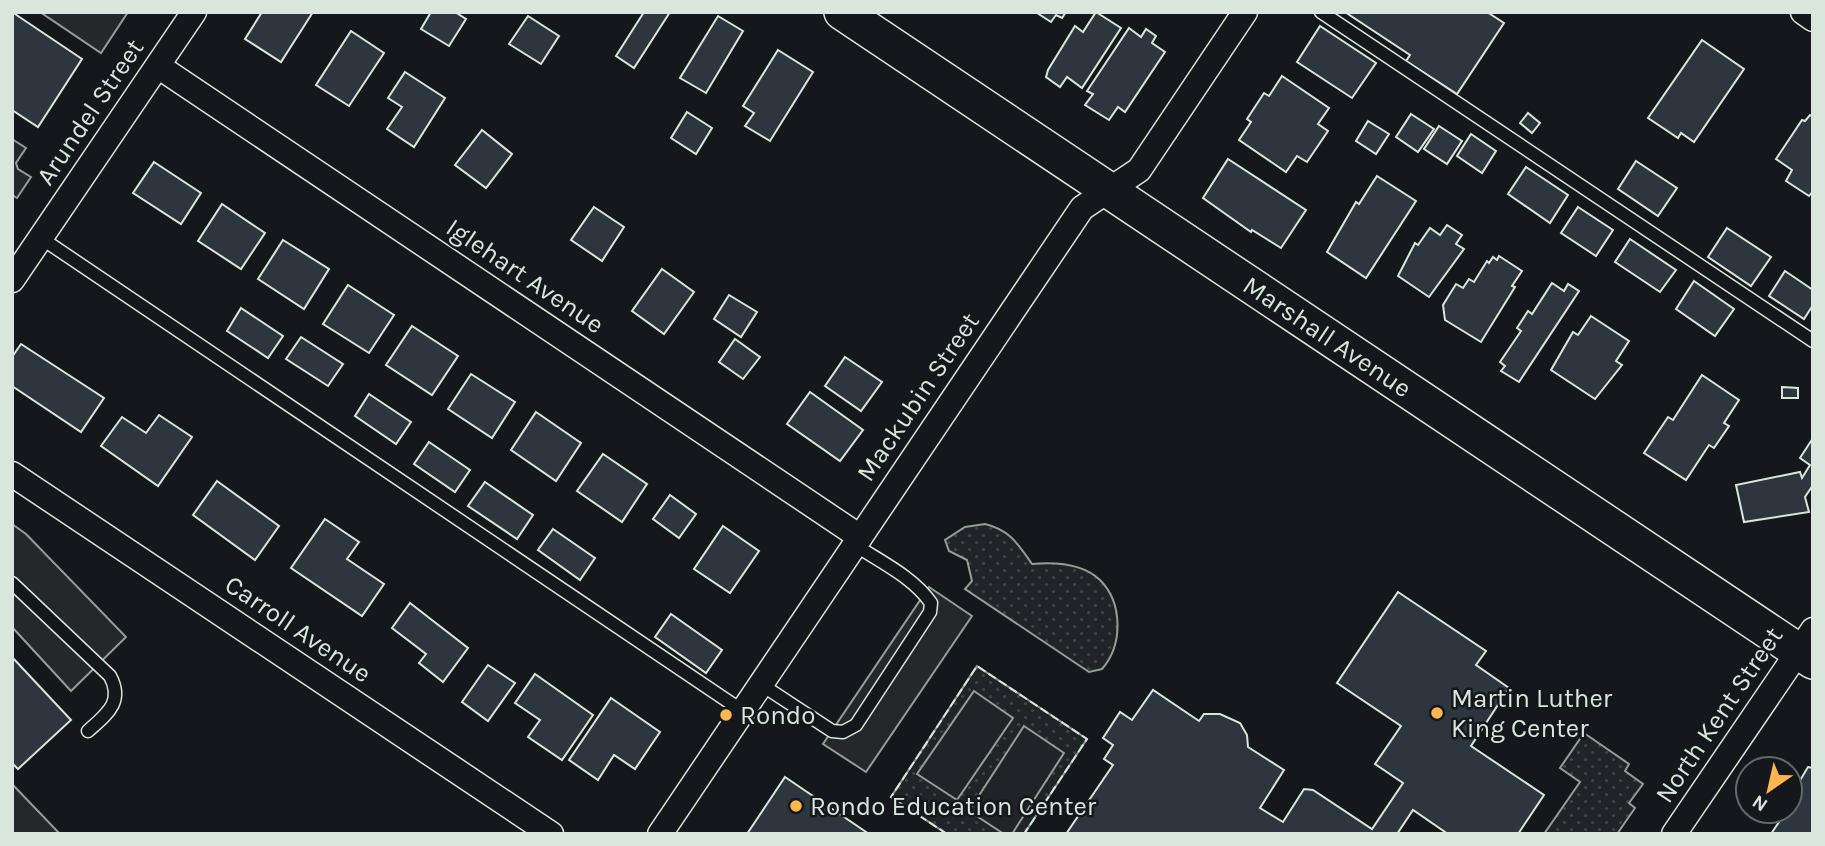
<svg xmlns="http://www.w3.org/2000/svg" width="1825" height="846" viewBox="0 0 1825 846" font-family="Karla,sans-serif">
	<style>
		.park { fill: url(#park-dots); stroke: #939e99; stroke-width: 2 }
		.pitch { fill: #202428; stroke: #939e99; stroke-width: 2 }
		.parking { fill: #24282b; stroke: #939e99; stroke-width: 2 }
		.building { fill: #2c363c; stroke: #d8e6dc; stroke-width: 2 }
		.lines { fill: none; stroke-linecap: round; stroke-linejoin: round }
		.lane-casing { stroke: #d8e6dc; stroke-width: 15 }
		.street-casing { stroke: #d8e6dc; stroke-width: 27 }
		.secondary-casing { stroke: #d8e6dc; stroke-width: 38 }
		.lane { stroke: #14181c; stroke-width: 12 }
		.street { stroke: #14181c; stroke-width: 24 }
		.secondary { stroke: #14181c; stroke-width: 35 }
		.fence { stroke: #d8e6dc; stroke-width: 2; stroke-dasharray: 9 3.5; stroke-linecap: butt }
		.poi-dot { fill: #ffb74d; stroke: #14181c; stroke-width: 2.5 }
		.labels { text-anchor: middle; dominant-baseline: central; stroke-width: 5; stroke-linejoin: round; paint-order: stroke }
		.street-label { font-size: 26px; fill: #d8e6dc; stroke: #14181c }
		.poi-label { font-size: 26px; fill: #d8e6dc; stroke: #14181c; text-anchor: start }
	</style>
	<defs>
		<pattern id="park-dots" width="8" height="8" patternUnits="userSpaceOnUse" patternTransform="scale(1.75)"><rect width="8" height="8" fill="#202428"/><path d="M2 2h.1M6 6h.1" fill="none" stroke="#404447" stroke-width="1.8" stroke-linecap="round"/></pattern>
	</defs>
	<rect width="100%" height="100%" fill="#14181c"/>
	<g class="park">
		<path d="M985,524C1010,530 1018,544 1032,564C1054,562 1082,563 1100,580C1123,603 1123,645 1102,669L1089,672L965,589L972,581L967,560L949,551L945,540L965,527Z"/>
		<path d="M977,666L1087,739L1024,834H947L891,797Z"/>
		<path d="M1584,733L1629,764L1625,771L1643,784L1629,803L1635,808L1617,834H1544L1580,782L1560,768Z"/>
	</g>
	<g class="pitch">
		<path d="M974,691L1013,718L957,800L917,774Z"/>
		<path d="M1024,726L1064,753L1012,834H1004L969,811Z"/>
	</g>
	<g class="parking">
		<path d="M40,12H128L101,53Z"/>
		<path d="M12,139L26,148L16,163L18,169L31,177L17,198L12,195Z"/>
		<path d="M12,524L26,534L126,637L71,691L12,627Z"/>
		<path d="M929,587L972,616L866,772L823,744Z"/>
		<path d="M12,784L60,834H12Z"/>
	</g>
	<g class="building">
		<path d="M12,12L82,59L38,127L12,110Z"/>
		<path d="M262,12H313L281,62L245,39Z"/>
		<path d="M431,12H455L466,19L449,46L421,29Z"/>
		<path d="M644,12H670L634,68L616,56Z"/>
		<path d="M1066,12L1062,18L1056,15L1051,22L1037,13Z"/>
		<path d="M1096,12L1121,28L1082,88L1067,77L1060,87L1046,77L1048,70L1075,26L1083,32Z"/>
		<path d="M1345,12H1487L1504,23L1457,94L1406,61L1410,55Z"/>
		<path d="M528,16L559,36L541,64L509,44Z"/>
		<path d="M718,16L743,31L706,93L680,78Z"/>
		<path d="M1320,26L1376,63L1352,98L1297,62Z"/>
		<path d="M1129,28L1141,37L1146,29L1156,36L1152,43L1165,52L1125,112L1118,107L1109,120L1085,105L1093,94L1087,91Z"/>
		<path d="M351,31L384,53L349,106L316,85Z"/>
		<path d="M1702,40L1744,69L1694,142L1681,133L1678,138L1648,118Z"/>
		<path d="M778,50L813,72L770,141L745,126L754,113L743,106Z"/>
		<path d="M405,72L445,98L414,147L387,129L402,107L388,98Z"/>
		<path d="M1282,76L1329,108L1318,124L1328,131L1307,162L1297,156L1286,172L1239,140L1251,122L1247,119L1264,93L1269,96Z"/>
		<path d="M687,112L712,128L696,154L671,138Z"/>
		<path d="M1528,113L1540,123L1532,133L1520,123Z"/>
		<path d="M1411,114L1434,129L1418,152L1396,137Z"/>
		<path d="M1810,115L1813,117V191L1809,196L1786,181L1792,170L1776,159L1802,120L1805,121Z"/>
		<path d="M1368,121L1389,134L1376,154L1356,141Z"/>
		<path d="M1439,126L1462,141L1447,164L1424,149Z"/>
		<path d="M482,130L512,154L486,188L455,165Z"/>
		<path d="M1471,134L1496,151L1482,173L1457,156Z"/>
		<path d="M1228,159L1306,210L1281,248L1252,230L1251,232L1203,198Z"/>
		<path d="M1636,161L1677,188L1658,216L1618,189Z"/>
		<path d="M154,162L201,193L181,224L133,193Z"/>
		<path d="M1526,167L1568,195L1550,223L1508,194Z"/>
		<path d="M1377,176L1416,201L1366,278L1327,252L1356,202L1359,204Z"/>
		<path d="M222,204L265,233L241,269L198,241Z"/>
		<path d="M594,207L624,227L602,261L571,240Z"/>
		<path d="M1578,207L1613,230L1596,256L1561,233Z"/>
		<path d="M1447,225L1462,235L1456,244L1464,249L1429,297L1398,276L1415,243L1418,245L1430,228L1440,235Z"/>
		<path d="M1727,228L1771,257L1751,286L1708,257Z"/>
		<path d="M1630,239L1676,270L1660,292L1615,262Z"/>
		<path d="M283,240L329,269L304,309L258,279Z"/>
		<path d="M1499,256L1522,271L1512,286L1515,287L1481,342L1445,320L1443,305L1456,284L1463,288L1469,279L1474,282L1487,261L1489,263L1493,257L1497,260Z"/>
		<path d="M662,269L694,292L664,334L632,311Z"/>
		<path d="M1785,271L1813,290V305L1804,319L1769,296Z"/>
		<path d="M1694,281L1734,309L1715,336L1676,309Z"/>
		<path d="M1552,283L1564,291L1568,284L1579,291L1519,382L1501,371L1505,366L1500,362L1521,331L1517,328L1528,311L1532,314Z"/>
		<path d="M348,285L394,315L369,353L323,324Z"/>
		<path d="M729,295L757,312L741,337L714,319Z"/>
		<path d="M241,308L283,336L268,358L227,331Z"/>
		<path d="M1591,316L1629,341L1616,361L1622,365L1595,399L1551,370L1573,332L1578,335Z"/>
		<path d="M412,326L458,356L432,395L386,365Z"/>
		<path d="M301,337L343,364L328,386L286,359Z"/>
		<path d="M735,339L760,357L743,379L719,362Z"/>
		<path d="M21,344L104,398L81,432L12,386V357Z"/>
		<path d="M845,357L882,382L861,411L825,386Z"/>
		<path d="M471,374L515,402L492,438L448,409Z"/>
		<path d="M1702,375L1739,400L1724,423L1729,426L1714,448L1709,445L1686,480L1644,453L1668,417L1673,420Z"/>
		<path d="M1782,387L1798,388V398H1782Z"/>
		<path d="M810,392L863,430L840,461L787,424Z"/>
		<path d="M369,394L411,422L396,444L355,416Z"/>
		<path d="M536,412L581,443L556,481L511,450Z"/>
		<path d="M159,415L192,437L158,486L101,446L122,417L146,433Z"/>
		<path d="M1813,438V485L1805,497L1809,512L1744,522L1736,485L1800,472L1802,478L1810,465L1800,458Z"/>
		<path d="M429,442L470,470L455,492L414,464Z"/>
		<path d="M603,454L647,484L622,522L577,491Z"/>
		<path d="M217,481L279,526L255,560L193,515Z"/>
		<path d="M485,482L533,515L517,539L468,506Z"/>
		<path d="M670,495L696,514L679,538L653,519Z"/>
		<path d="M325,519L359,542L347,559L384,584L362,616L291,568Z"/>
		<path d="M723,526L759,551L730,593L694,569Z"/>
		<path d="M553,529L595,558L580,580L538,550Z"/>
		<path d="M1398,592L1486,651L1476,665L1509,688L1471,746L1544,795L1518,834H1448L1413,810L1397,834H1066L1113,765L1104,759L1113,745L1103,738L1120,712L1132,720L1153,690L1199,721L1204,714H1220L1240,723L1247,735L1248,747L1284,770L1260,808L1283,822L1304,789L1313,790L1372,829L1403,783L1375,764L1401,726L1337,683Z"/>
		<path d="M410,603L468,648L443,682L419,663L426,654L392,628Z"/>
		<path d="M671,614L722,650L706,673L655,637Z"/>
		<path d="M12,657L71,720L18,769L12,763Z"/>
		<path d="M488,665L515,683L488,721L462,702Z"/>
		<path d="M535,674L593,715L562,760L528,737L540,720L515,703Z"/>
		<path d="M611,698L660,732L635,769L614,755L598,780L569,760Z"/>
		<path d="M1808,767L1813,768V834H1771L1781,819L1777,817L1781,811H1790V797Z"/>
		<path d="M785,777L869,834H747Z"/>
	</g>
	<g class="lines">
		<g class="lane-casing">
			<g id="lane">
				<path d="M1321,12L1813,341"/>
				<path d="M41,238L741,710"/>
				<path d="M12,583L110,676C124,702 107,714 88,731"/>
				<path d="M759,683L832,731L843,732L856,725L930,612L931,603C913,577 881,562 855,545"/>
			</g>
		</g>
		<g class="street-casing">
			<g id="street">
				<path d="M1803,12L1813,19"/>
				<path d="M158,66L860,537"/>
				<path d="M12,280L194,12"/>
				<path d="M12,474L551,834"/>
				<path d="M660,834L1082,208L1139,170L1245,12"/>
				<path d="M1674,834L1813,630"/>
			</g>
		</g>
		<g class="secondary-casing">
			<g id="secondary">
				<path id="s1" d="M842,12L1813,661"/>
			</g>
		</g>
		<use href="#lane" class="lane"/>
		<use href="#street" class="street"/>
		<use href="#secondary" class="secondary"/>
		<path class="fence" d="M947,834L891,797L977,666L1087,739L1024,834"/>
	</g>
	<g class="poi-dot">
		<circle cx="1437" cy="713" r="7"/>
		<circle cx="726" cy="715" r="7"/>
		<circle cx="796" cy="806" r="7"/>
	</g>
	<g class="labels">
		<g class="street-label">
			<text transform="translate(90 112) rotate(-56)">Arundel Street</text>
			<text transform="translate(525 276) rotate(34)">Iglehart Avenue</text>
			<text stroke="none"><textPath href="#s1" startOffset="584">Marshall Avenue</textPath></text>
			<text transform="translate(918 397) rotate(-56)">Mackubin Street</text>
			<text transform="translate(298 629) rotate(34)">Carroll Avenue</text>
			<text transform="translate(1719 715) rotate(-56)">North Kent Street</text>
		</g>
		<g class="poi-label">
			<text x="1451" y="698">Martin Luther<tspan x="1451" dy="30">King Center</tspan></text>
			<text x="740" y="715">Rondo</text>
			<text x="810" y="806">Rondo Education Center</text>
		</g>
	</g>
	<rect width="1825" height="846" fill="none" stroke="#d8e6dc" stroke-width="28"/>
	<g transform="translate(1769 790) rotate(214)"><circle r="33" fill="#14181c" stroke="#626a69" stroke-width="2"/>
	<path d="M0-5L12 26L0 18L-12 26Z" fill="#ffb74d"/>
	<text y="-10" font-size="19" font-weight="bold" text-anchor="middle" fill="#d8e6dc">N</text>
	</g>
</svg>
